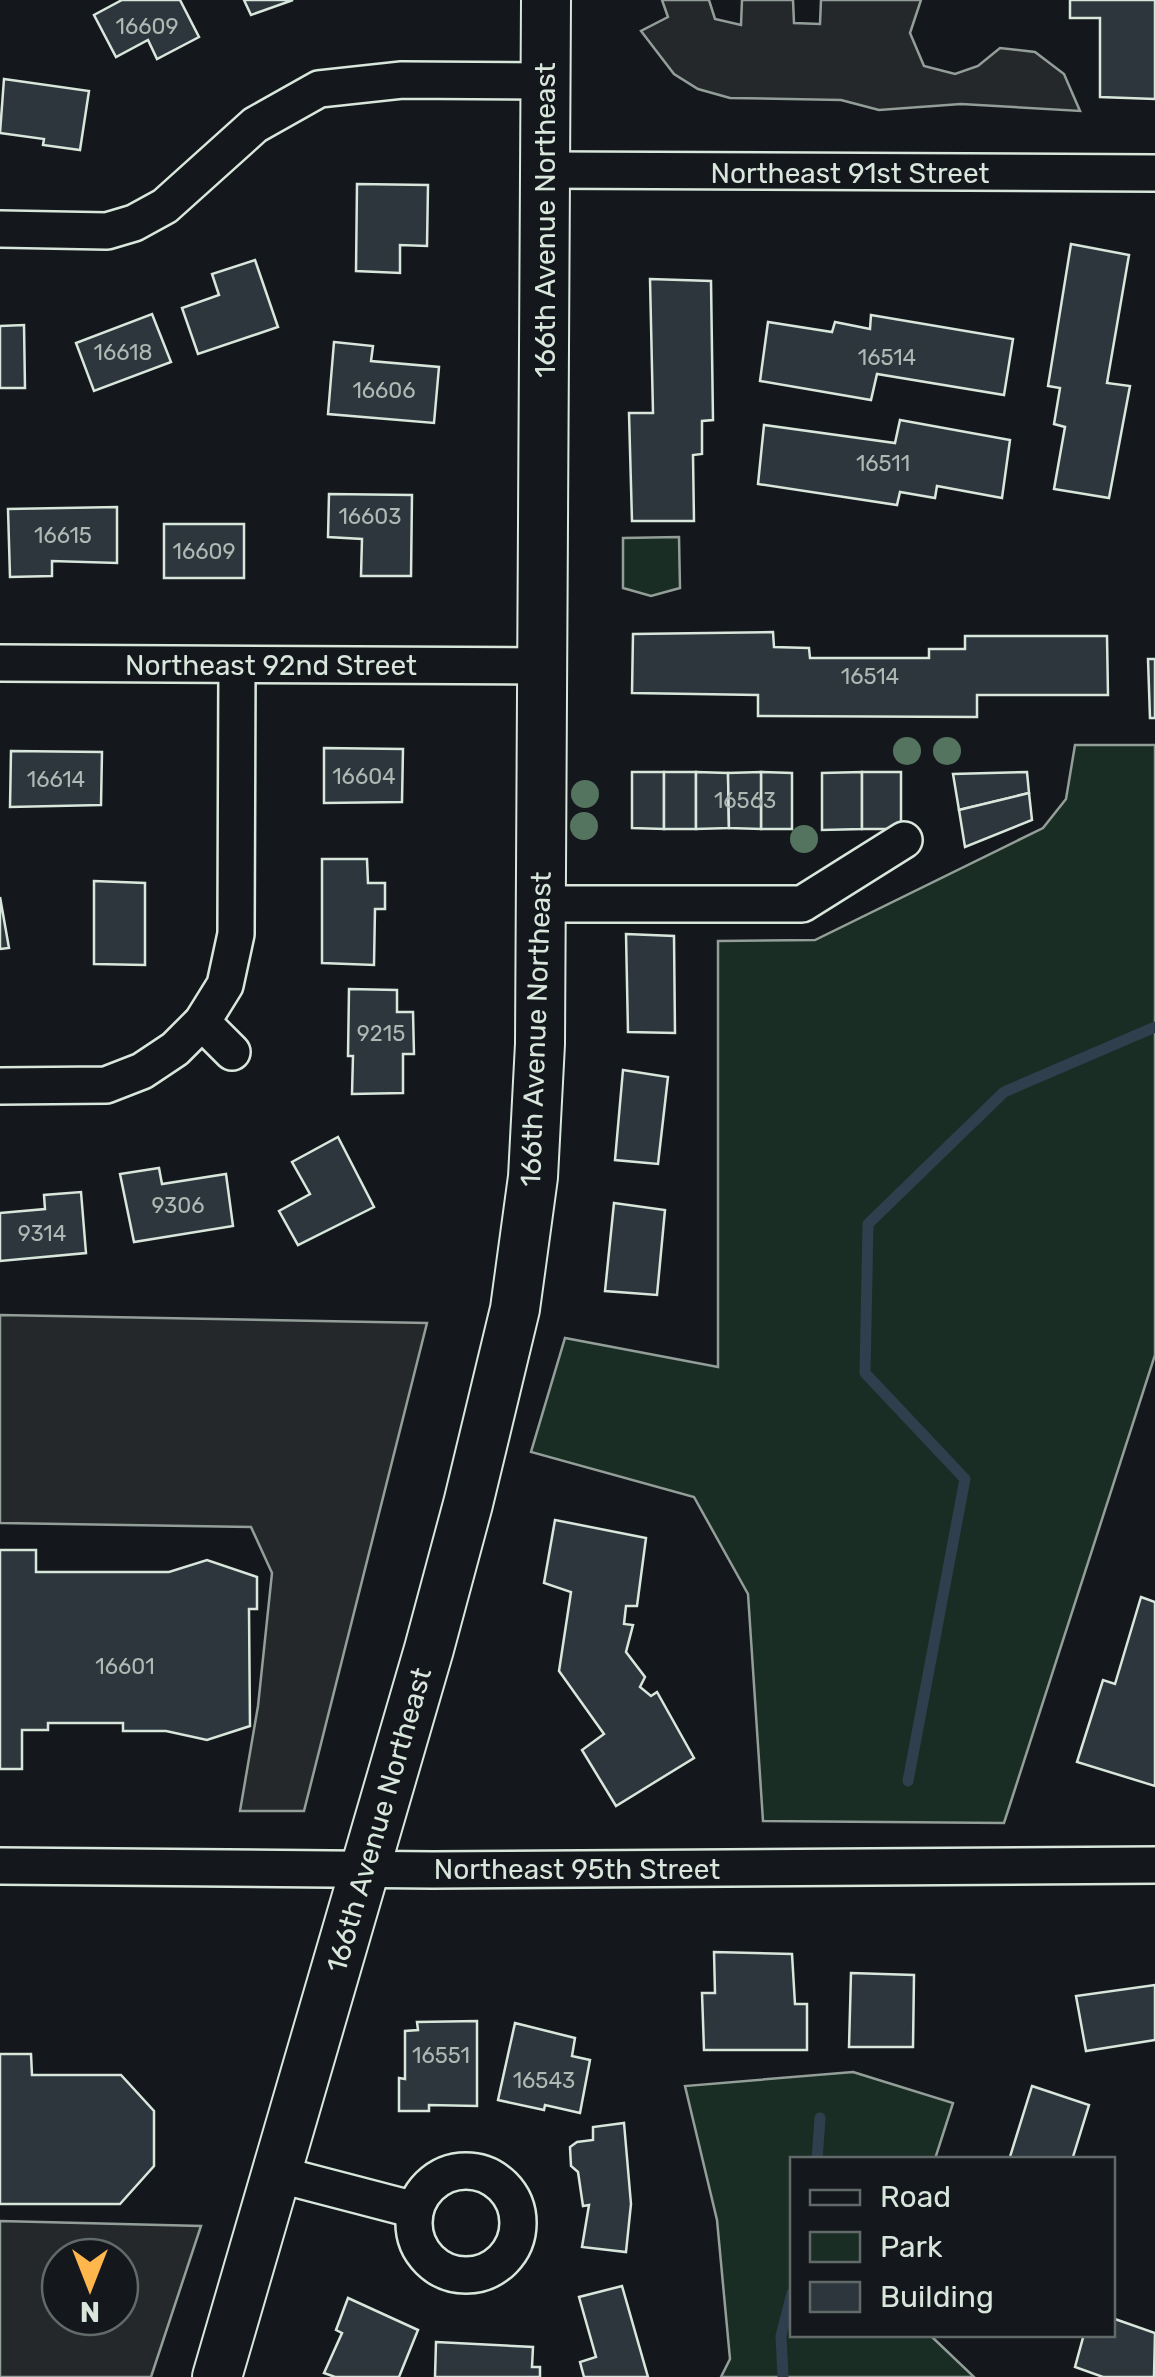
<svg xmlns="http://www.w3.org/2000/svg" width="1155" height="2377" viewBox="0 0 1155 2377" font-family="Rubik,sans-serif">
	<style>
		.green { fill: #1a2d24; stroke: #939e99; stroke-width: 2.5 }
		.parking { fill: #24282b; stroke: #939e99; stroke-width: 2.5; fill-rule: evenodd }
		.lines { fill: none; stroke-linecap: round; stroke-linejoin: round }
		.stream { stroke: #2f3f4d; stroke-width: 11 }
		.building { fill: #2c363c; stroke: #d8e6dc; stroke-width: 2.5 }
		.street-casing { stroke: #d8e6dc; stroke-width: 40 }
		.secondary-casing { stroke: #d8e6dc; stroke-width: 52 }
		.street { stroke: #14181c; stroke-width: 35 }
		.secondary { stroke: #14181c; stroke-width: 48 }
		.tree { fill: #55745f }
		.labels { text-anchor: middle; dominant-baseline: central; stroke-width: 8; stroke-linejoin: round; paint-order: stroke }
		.number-label { font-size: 22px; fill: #adbab4 }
		.street-label { font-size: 28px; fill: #d8e6dc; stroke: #14181c }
	</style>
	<rect width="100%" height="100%" fill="#14181c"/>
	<g class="green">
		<path d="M679,537L680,588L651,596L623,588V538Z"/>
		<path d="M1075,745H1155V1355L1004,1823L763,1821L748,1594L694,1497L531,1452L565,1338L718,1367V941L815,940L1043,828L1066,799Z"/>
		<path d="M853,2072L953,2103L935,2159L792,2160V2334L930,2335L974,2377H721L730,2359L717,2220L685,2086Z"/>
	</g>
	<g class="parking">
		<path d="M662,0H709L715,19L741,25L742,0H793L794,23L820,24L821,0H921L910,33L924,66L955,74L978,66L1000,48L1035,52L1064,74L1080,111L961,104L879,110L841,100L730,98L698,89L674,74L641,31L668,17Z"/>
		<path d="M0,1315L427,1323L304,1811H240L258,1706L272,1573L251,1527L0,1523Z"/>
		<path d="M0,2221L201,2226L151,2377H0ZM120,2257V2317H60V2257Z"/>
	</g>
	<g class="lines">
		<g class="stream">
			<path d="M908,1781L965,1479L865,1373L868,1224L1004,1092L1155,1027"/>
			<path d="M817,2160L820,2118"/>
			<path d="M783,2377L781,2336L792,2293"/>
		</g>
	</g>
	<g class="building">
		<path d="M122,0H180L199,37L157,59L148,40L116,57L94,15Z"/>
		<path d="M244,0H293L251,15Z"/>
		<path d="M1070,0H1155V99L1100,97V18H1070Z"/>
		<path d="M4,79L89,91L80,150L43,145L44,139L0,133Z"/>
		<path d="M357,184L428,185L427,246L400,245V273L356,271Z"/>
		<path d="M1071,244L1129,255L1107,383L1130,386L1109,498L1054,489L1065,427L1054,424L1060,388L1048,386Z"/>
		<path d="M255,260L278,327L198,354L182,308L219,295L212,274Z"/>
		<path d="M650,279L711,281L713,420L702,421V454L693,455L694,521H632L629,413H653Z"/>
		<path d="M152,314L171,362L94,391L76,343Z"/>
		<path d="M871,315L1013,339L1004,395L877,374L871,400L760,381L768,322L832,332L835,322L870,329Z"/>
		<path d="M24,325L25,388H0V326Z"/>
		<path d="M334,342L373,346L371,361L439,367L434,423L328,414Z"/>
		<path d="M900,420L1010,440L1002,498L937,486L935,498L900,492L897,505L758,484L764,425L895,443Z"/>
		<path d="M329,494L412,495L411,576H361L362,539L328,537Z"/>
		<path d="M117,507V563L52,561V576L10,577L8,509Z"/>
		<rect x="164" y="524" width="80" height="54"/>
		<path d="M773,632L774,647L809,648L810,658H929V649H965V636H1107L1108,695H977V717L758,716V695L632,693L633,634Z"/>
		<path d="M1148,659H1155V718H1150Z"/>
		<path d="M324,748L403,749L402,802L324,803Z"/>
		<path d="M11,751L102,752L101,805L10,807Z"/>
		<path d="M632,772H664V829L632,828Z"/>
		<rect x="664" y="772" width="32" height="57"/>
		<path d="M696,772L728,773L729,828L696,829Z"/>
		<path d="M761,772L792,773V829H761Z"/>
		<path d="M761,772V829L729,828L728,773Z"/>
		<path d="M862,772V829L822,830V773Z"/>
		<rect x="862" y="772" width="39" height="57"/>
		<path d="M1027,772L1029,793L959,810L953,774Z"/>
		<path d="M1029,793L1032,820L965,847L959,810Z"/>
		<path d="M322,859H367L368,883H385V909H375L374,965L322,963Z"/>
		<path d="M94,881L145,883V965L94,964Z"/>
		<path d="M0,897L9,948L0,949Z"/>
		<path d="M626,934L674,936L675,1033L628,1032Z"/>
		<path d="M349,989L397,990V1012H413L414,1054H403V1093L352,1094L353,1056H348Z"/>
		<path d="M623,1070L668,1077L658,1164L615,1160Z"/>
		<path d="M338,1137L374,1207L298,1245L279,1211L310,1194L292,1162Z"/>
		<path d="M159,1168L162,1184L226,1174L233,1226L134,1242L120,1174Z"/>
		<path d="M81,1192L86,1253L0,1261V1213L45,1209L44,1195Z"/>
		<path d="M614,1203L665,1210L657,1295L605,1291Z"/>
		<path d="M555,1520L646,1538L637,1606H626L624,1624L633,1625L626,1652L645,1677L640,1687L651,1696L657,1692L694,1758L616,1806L582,1750L604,1734L559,1671L571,1592L544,1583Z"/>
		<path d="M0,1550H36V1572H169L207,1560L257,1577V1609H249L250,1726L207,1740L166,1731H123V1723H48V1730H22V1769H0Z"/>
		<path d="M1141,1597L1155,1602V1786L1077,1762L1103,1680L1115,1684Z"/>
		<path d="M714,1952L792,1954L795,2004H807V2050H704L702,1993H715Z"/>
		<path d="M851,1973L914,1975L913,2047H849Z"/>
		<path d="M1155,1985V2040L1086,2051L1076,1996Z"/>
		<path d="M477,2021V2106L429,2105V2111H399V2078L405,2079V2031L418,2030L417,2022Z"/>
		<path d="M515,2023L575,2038L572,2056L590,2060L580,2113L545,2105L544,2110L498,2100Z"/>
		<path d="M0,2054H31L32,2075H121L154,2111V2166L120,2204H0Z"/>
		<path d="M1032,2086L1089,2105L1072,2160H1009Z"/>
		<path d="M624,2123L631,2204L626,2252L582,2247L589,2205L583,2206L578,2172L571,2166L570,2147L577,2142L593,2140V2127Z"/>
		<path d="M622,2286L648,2377H584L580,2362L596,2357L579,2297Z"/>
		<path d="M348,2298L418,2330L399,2377H335L324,2373L342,2333L336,2330Z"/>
		<path d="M1112,2318L1155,2333L1154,2377H1103L1075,2367L1084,2334H1112Z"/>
		<path d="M436,2342L533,2347L532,2367H540V2377H435Z"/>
	</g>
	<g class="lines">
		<g class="street-casing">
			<g id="street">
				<path d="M545,170L1155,173"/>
				<path d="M0,229L107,231L134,223L165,206L255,125L319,89L402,80L545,81"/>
				<path d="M0,663L542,666"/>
				<path d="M541,904H802L904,840"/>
				<path d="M202,1022L232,1052"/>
				<path d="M0,1086L106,1085L142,1071L175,1049L202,1022L225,985L236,934L237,665"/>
				<path d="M0,1866L433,1870L1155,1865"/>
				<circle cx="466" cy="2223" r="52"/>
				<path d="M277,2174L415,2210"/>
			</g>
		</g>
		<g class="secondary-casing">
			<path id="secondary" d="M217,2377L429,1649L468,1504L515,1309L533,1177L540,1044L546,0"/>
		</g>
		<use href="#street" class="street"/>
		<use href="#secondary" class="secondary"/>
	</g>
	<g class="tree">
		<circle cx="907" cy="751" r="14"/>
		<circle cx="947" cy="751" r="14"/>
		<circle cx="585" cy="794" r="14"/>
		<circle cx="584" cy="826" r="14"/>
		<circle cx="804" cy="839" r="14"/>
	</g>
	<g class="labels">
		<g class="number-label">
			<text x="147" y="26">16609</text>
			<text x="123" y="352">16618</text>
			<text x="887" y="357">16514</text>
			<text x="384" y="390">16606</text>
			<text x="883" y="463">16511</text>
			<text x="370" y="516">16603</text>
			<text x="63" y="535">16615</text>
			<text x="204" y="551">16609</text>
			<text x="870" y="676">16514</text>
			<text x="364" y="776">16604</text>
			<text x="56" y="779">16614</text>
			<text x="745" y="800">16563</text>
			<text x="381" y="1033">9215</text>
			<text x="178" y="1205">9306</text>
			<text x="42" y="1233">9314</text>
			<text x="125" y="1666">16601</text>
			<text x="441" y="2055">16551</text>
			<text x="544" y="2080">16543</text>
		</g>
		<g class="street-label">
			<text x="850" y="173">Northeast 91st Street</text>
			<text transform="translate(545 220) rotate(-90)">166th Avenue Northeast</text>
			<text x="271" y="665">Northeast 92nd Street</text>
			<text transform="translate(536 1029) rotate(-88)">166th Avenue Northeast</text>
			<text transform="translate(379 1820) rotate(-74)">166th Avenue Northeast</text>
			<text x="577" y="1869">Northeast 95th Street</text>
		</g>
	</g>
	<rect x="790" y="2157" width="325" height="180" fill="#14181c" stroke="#626a69" stroke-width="2.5"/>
	<rect x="810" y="2190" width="50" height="15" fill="#14181c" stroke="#626a69" stroke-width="2.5"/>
	<text x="880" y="2207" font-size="30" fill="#d8e6dc">Road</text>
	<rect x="810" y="2232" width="50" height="30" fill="#1a2d24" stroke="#626a69" stroke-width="2.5"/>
	<text x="880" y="2257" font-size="30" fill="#d8e6dc">Park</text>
	<rect x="810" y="2282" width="50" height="30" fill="#2c363c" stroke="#626a69" stroke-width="2.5"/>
	<text x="880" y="2307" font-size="30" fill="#d8e6dc">Building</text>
	<g transform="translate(90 2287) rotate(180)"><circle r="48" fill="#14181c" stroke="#626a69" stroke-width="2.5"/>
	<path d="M0-8L18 38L0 25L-18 38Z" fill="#ffb74d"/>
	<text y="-15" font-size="28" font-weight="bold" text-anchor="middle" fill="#d8e6dc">N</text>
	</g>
</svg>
